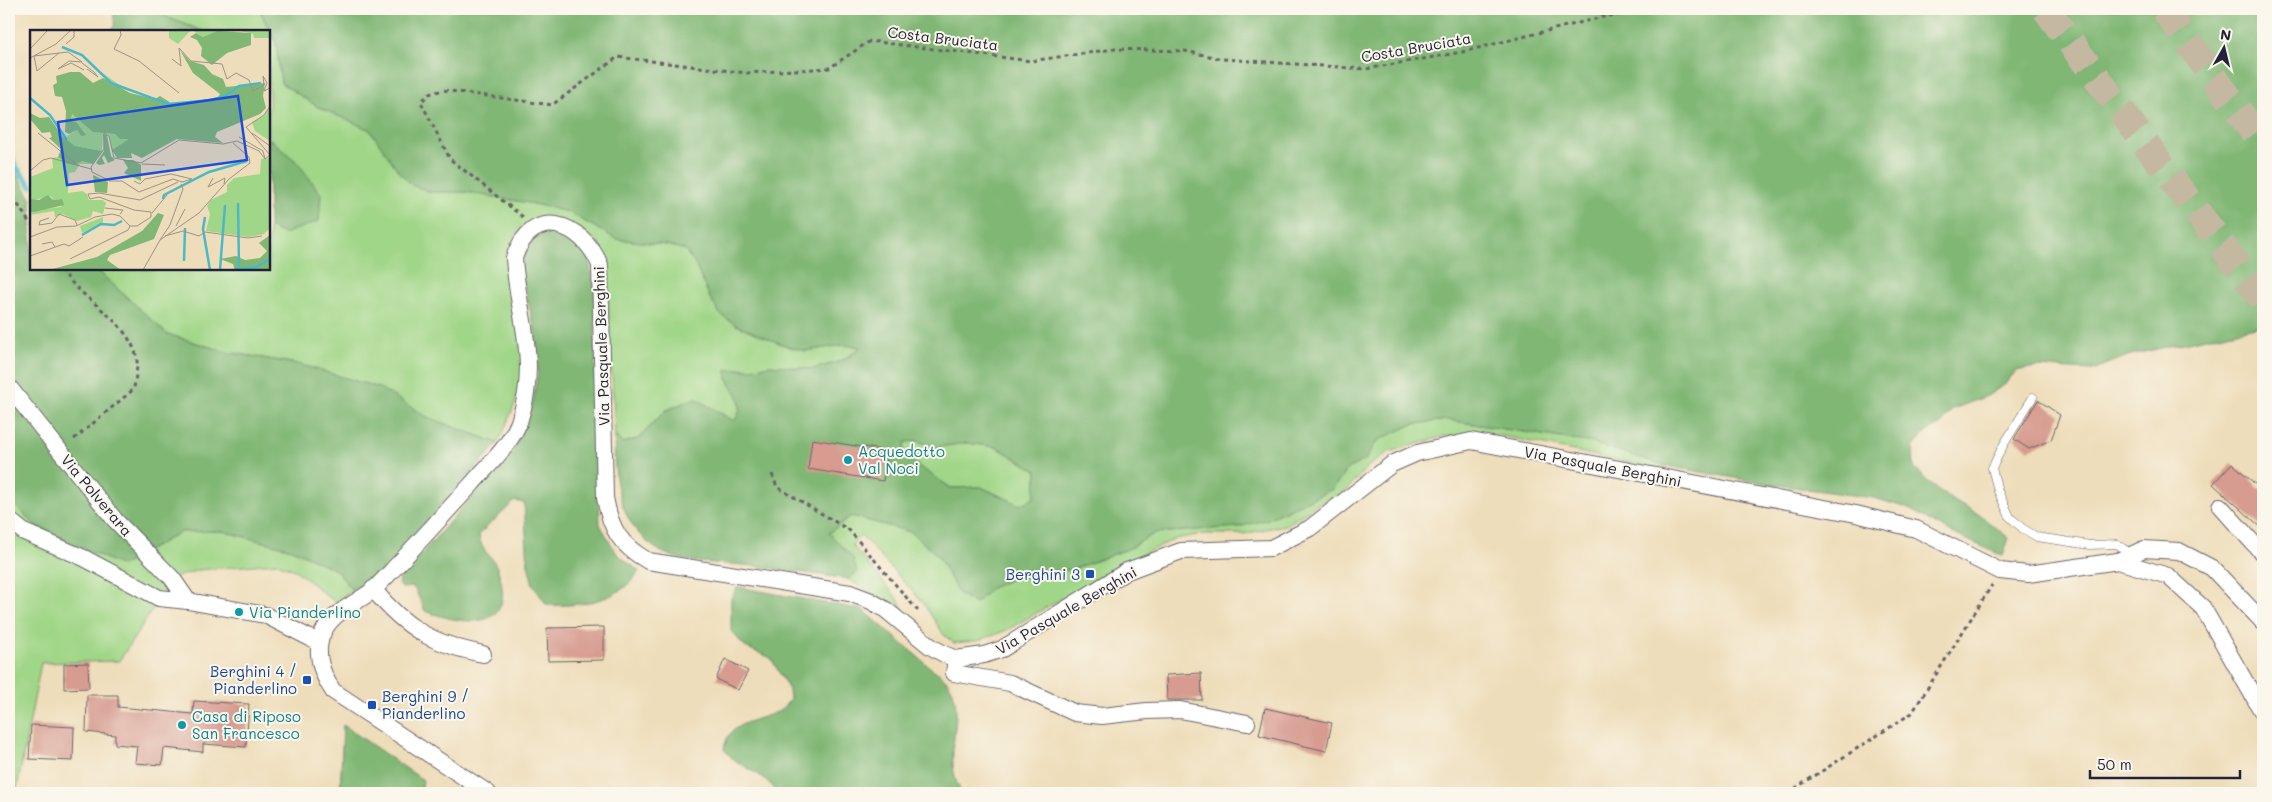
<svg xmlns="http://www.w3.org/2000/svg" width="2272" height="802" viewBox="0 0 2272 802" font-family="Mali,sans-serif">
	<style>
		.green { fill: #a0d687; stroke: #617c61 }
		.forest { fill: #80b774; stroke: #516c58; fill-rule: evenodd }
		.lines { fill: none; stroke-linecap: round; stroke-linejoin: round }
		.stream { stroke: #4bb8c7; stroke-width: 6 }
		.building { fill: #d79b90 }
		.highway-tunnel { stroke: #c5b8a1; stroke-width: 28; stroke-dasharray: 28 14; stroke-linecap: butt }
		.lane-casing { stroke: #696367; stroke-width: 9 }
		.street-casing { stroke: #696367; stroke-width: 18 }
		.path { stroke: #696367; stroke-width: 3; stroke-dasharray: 4 4; stroke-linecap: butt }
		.lane { stroke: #fff; stroke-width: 8 }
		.street { stroke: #fff; stroke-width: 16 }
		.culture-dot { fill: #0f9aa8; stroke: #fbf7ec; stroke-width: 2 }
		.transit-dot { fill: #1a4fb4; stroke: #fbf7ec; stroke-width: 2 }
		.labels { text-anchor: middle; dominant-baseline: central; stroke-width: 4; stroke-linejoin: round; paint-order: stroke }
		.street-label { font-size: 15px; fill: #22223b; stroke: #fbf7ec }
		.culture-label { font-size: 15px; fill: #0d838f; stroke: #fbf7ec; text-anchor: start }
		.transit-label { font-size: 15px; fill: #164399; stroke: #fbf7ec; text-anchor: end }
		.inset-river { fill: none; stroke: #4bb8c7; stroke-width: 2.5 }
		.inset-road { fill: none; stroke: #9c9287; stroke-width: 1 }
		.view { fill: #1d4ed8; fill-opacity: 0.15; stroke: #1d4ed8; stroke-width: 2.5 }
		.inset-edge { fill: none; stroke: #22223b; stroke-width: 2.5 }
	</style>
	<rect width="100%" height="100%" fill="#fbf7ec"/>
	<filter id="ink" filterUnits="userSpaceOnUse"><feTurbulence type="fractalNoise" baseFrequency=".02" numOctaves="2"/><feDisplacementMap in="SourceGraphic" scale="10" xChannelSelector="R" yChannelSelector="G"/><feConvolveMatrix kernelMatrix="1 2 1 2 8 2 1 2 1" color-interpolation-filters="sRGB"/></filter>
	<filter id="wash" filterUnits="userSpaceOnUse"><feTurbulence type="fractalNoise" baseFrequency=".0096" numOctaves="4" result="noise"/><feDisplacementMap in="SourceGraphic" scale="20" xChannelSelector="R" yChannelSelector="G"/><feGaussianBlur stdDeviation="1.12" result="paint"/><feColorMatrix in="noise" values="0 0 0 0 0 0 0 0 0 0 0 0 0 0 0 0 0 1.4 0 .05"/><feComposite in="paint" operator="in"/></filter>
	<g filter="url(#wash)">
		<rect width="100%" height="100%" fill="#eeddba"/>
		<g class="green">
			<path d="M159,9H259L276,43L281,83L318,107L370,129L399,172L412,185L430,192H466L534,204L568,212L616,239L667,245L685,250L695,264L710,298L720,314L736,325L789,347L806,351L843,345L861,347L841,361L813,369L770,365L752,369L739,368L726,378C737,391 746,406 734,421L695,398L665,411L638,439L621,443L615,435L606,256C598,238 579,225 559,221C542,218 532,217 519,231C502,251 506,292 514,316C518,331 524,343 524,360C524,385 509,420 498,443L427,417L379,388L298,364L227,352L167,334L96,269H269V227L284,234L298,163L269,138V31H203L161,15Z"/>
			<path d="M1448,420L1593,443L1667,466L1659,469L1498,435L1445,436L1389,452L1367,467L1346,491L1319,503L1288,524L1244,534H1202L1175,539L1119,566L1007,630L977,641L954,643L944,635L923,603L861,535L852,545L898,599L905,614L848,579L857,572L829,533L851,516L911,532L938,556L959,594L976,603L991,588L1011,579L1073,569L1128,549L1155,533L1238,527L1265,520L1333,489L1347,469L1365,460L1376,441L1413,424Z"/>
			<path d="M916,441L938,447L967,443L996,447L1037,471L1034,498L1020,505L981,487L951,488L914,463L904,453V442Z"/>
			<path d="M9,500L37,526L122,566L180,532L222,531L292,549L336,570L353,591L335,602L295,570L277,563L198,570L173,578L119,661L41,663L16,793H9Z"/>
		</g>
		<g class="forest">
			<path d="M113,9H159L161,15L203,31H110L115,25Z"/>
			<path d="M259,9H2263V325L2130,355L2093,370L2035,367L2016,371L2004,385L1987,396L1953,409L1941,424L1924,433L1913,448L1914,467L1928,482L1944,494L1978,514L2009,538L2003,556L1954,534L1907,508L1874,498L1763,483L1667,466L1593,443L1448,420L1413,424L1377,441L1365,460L1347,469L1333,489L1265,520L1238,527L1155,533L1128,549L1073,569L1011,579L991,588L976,603L959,594L938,556L911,532L851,516L829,533L853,558L857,572L848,579C814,574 780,569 745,565C721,563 685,564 662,552C619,529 612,478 615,435L622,443L638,439L665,411L695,398L734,421C752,399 726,389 726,370L752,369L770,365L813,369L841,361L855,353L860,347L843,345L806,351L789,347L736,325L720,314L710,298L695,264L685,250L667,245L616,239L568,212L534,204L466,192H430L412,185L399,172L370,130L318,107L281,83L276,43ZM916,441L938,447L967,443L997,447L1037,471L1034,498L1020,505L981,487L951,488L914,463L904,453L905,442Z"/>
			<path d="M269,138L298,163L321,194L319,221L284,234L269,227Z"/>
			<path d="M9,161L31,198V269H96L167,334L227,352L298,364L380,388L427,417L498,443L381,575L353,591L336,570L292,549L222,531L180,532L122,566L37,526L9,500Z"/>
			<path d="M546,232L564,235L578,243L588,257L595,291V417L600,525L617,554L639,571C622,601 578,607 547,605L533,585L528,564L524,503L515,501L479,534C481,554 492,553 498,570C518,632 466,626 425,611L414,587L402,588L398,584L401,577L514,449L530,415L538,373L535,331L521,271L524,254L533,238Z"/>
			<path d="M738,587L863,610L932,669C981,696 935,752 962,793H777C765,771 738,769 724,749C728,720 758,722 779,711C784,708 787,703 790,699L789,690L771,658L745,647L731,631V598Z"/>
			<path d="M343,725L423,780L421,793H340Z"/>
		</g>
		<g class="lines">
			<path class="stream" d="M9,152L16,167L31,186"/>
		</g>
		<g id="blocks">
			<g class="building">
				<path d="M2038,400L2060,415L2051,440L2029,449L2014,439Z"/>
				<path d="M812,439L888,451L883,481L808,469Z"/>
				<path d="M2232,463L2263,491V529L2213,484Z"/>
				<path d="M604,627V660L548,661L547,628Z"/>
				<path d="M725,659L748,671L738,690L716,679Z"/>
				<path d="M88,663L89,688L64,689V664Z"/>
				<path d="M1201,673L1202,700H1167L1166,675Z"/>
				<path d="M87,695H118V707L193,714L194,701L249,704L246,747L203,744V752L164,748L162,765L135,763L137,746L115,744V735L86,732Z"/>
				<path d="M1265,708L1332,723L1326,751L1259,735Z"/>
				<path d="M31,725L74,727L73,761L29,759Z"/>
			</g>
		</g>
	</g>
	<g filter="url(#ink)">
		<use href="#blocks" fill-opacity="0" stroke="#696367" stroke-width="1"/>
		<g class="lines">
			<g class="highway-tunnel">
				<path d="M2046,9L2171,178L2263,299"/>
				<path d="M2164,9L2263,145"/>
			</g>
			<g class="lane-casing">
				<path id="lane" d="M2033,397L2004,444L1992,468L1998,491L2010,517L2022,528L2037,537L2090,545L2117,544L2131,554"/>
			</g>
			<g class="street-casing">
				<g id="street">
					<path d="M9,387L115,520L172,578L188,601"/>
					<path d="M2220,506L2263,554"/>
					<path d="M9,520L24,532L84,558L159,598L188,601L265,615L310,638L320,641"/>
					<path d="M2118,561L2168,576L2203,608L2263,713"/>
					<path d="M373,589C406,629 433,644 483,654"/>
					<path d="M956,659L954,673L1010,683L1075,713L1102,716L1147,711L1180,710L1247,723"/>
					<path d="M488,793L333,691C321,673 312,648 326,627C336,611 358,602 373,590C383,581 392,570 402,560C425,535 448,510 471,485C487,466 510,446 519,422C540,359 518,319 514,258C532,204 582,222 600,265L605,498C611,530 620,545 648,561L850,593L871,601L886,610L930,646L944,654L956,659L984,655L1002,649L1127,571L1181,551L1271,548L1310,528L1392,464L1417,453L1471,441L1856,514L1916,529L2000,571L2028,574L2118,561L2144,549L2179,551L2212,568L2263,622"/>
				</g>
			</g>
			<g class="path">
				<path d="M9,191L31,225"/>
				<path d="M523,217L450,159L421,102L429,94L443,90L552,105L618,57L747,73L829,68L870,41L1031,61L1114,49L1185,51L1223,59L1366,69L1462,52L1603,17L1658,9"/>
				<path d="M61,269C82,301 123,316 136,354C139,363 135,379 134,389L73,440"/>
				<path d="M772,474L777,487L849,530L918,611"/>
				<path d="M1788,793L1912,713L1992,585"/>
			</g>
			<use href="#lane" class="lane"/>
			<use href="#street" class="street"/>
		</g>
	</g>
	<g class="culture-dot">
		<circle cx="848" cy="460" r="5"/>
		<circle cx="239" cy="612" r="5"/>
		<circle cx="182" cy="725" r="5"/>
	</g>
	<g class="transit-dot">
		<rect x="1085" y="569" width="10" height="10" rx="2.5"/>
		<rect x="302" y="675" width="10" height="10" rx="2.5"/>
		<rect x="367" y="700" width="10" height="10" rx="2.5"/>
	</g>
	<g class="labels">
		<g class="street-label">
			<text transform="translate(943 38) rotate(7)">Costa Bruciata</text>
			<text transform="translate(1416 47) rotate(-10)">Costa Bruciata</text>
			<text transform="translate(601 346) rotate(-92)">Via Pasquale Berghini</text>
			<text transform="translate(1603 466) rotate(11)">Via Pasquale Berghini</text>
			<text transform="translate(97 495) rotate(50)">Via Polverara</text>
			<text transform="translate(1066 610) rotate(-30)">Via Pasquale Berghini</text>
		</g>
		<g class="culture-label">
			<text x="858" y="451">Acquedotto<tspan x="858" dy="17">Val Noci</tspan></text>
			<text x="249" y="612">Via Pianderlino</text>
			<text x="192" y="716">Casa di Riposo<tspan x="192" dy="17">San Francesco</tspan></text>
		</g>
		<g class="transit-label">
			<text x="1080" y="574">Berghini 3</text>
			<text x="297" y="671">Berghini 4 /<tspan x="297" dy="17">Pianderlino</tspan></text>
			<text x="382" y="696" text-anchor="start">Berghini 9 /<tspan x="382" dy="17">Pianderlino</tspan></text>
		</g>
	</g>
	<g transform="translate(30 30)">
		<rect width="240" height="240" fill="#eeddba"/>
		<path d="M139,0H161L148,14L139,8ZM162,0H240V8H224L223,4L211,1L185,2L173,7ZM58,33L94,58L122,68L86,57ZM240,77V111L225,101L222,92L234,86ZM42,84L64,102L85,104L89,108L100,109L82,120L79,105L73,103L72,121L45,116L38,111L37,106L47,100L51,106L53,101L41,91ZM28,127L57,132L63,134H50L45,142L39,143L38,163L52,161L57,164L59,170H73L76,173L73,184L63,181L61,187L47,191L33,184L25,187L24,181L0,185L6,180L31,177L32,169L23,170L21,166L0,171V147L23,138L22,128ZM240,128V198L234,204L219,207L176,201L180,184L177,176L181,170L197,162V155L204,148L230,144L231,129ZM73,187V194L52,203L50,196Z" fill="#a0d687"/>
		<path d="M187,1L221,3V15L197,23L182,35L171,26L172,18L167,10L160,7L166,3L173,7ZM150,20L160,31L174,35L182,44L193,49L196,57L235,53L233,66L236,78L230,84L187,102L185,107L193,113L147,109L112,128L101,123L102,128H87L82,120L99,109H90L85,104L63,102L42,84L41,91L46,92L56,105L51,106L47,100L39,104L35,102L36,81L32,67L25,66L23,55L27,53L26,46L40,42H50L63,53L73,48L100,63L125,69L130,66L141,73H158L188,67L190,64L163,43ZM0,83L10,88L19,87L33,107L45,116L72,121L63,134L52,131L44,135L37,133L28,127L31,119L19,108L22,107L20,102L12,103L0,89ZM73,104L77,105L81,126L85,130L78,133L74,125L72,128L75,134L69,135L66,133L74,121ZM103,130L111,135V151L94,143L98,138L93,130ZM63,145L78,152L77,163L65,162ZM18,165L23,170L32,169L34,175L0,183L1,169L9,170ZM128,183L134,185L124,209L80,225L77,230L91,240H19L67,227L112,201ZM240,205V240H205L203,234L190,229L206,226L215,230L230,228L237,221L229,213Z" fill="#80b774"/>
		<path class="inset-river" d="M32,17L52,25L81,53L138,74L182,70L195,66L209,56L231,53M0,68L20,85L37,110M133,169L134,165L179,142L217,131M208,173L209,238M175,187L173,199L180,240M52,205L71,194L84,195L92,191M154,231L155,198M190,240L195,175M203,240L226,237L240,229"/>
		<path class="inset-road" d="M90,0L91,5L84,19L109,31L149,63M36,14L44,7V0M0,19L18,0M4,26L38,22L52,32L39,31L28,39L41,33L54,40M4,26L7,41L29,23M0,28L26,14L41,0M142,29L151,36L149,18L161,31L192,34L197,49L206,43L219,50L223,61L234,55L233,46L237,53L234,61L240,58M52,33L64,42L68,47L57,39M240,76L234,85L216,97L240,125M8,103L49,136M222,103L240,116M209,107L233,121L235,129M112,134L135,135M0,141L13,130L21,128L61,139M183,148L178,157L195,148L194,154M104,151L110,154L115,149L141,144L162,149L152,152L143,149L109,162L92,151H80L62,142L61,137L74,119V103L79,106L84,128L111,133L149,110L193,114L207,111L229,121L235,129L240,125M75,178L93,180L90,184M122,183L137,165M19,188L10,191L9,195L22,193L29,184L45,190L47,195M146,196L155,179M135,206L153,201L169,206L175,202L218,208L232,206M0,207L27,197L46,196L65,187L82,184L90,186L100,196H107L121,187V182L104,180L69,167L60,169L58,164L69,163L110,170L148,152M130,210L140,195L153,159L151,154M12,214L22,212L25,217M0,226L34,214L39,216L53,207M40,229L98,200L100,196M113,240L130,210L169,183L199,149L220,133L219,127L203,113"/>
		<path class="view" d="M208,66L217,130L37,155L28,92Z"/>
		<rect width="240" height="240" class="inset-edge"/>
	</g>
	<rect width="2272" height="802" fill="none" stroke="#fbf7ec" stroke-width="30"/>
	<g transform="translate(2224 48) rotate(8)" stroke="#fbf7ec" stroke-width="4" paint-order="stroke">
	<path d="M0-4L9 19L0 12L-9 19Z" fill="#22223b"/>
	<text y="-8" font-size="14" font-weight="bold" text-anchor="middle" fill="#22223b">N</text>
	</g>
	<path d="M2090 770v8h150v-8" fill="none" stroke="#22223b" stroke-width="2.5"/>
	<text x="2097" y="770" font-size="15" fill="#22223b" stroke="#fbf7ec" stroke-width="4" paint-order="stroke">50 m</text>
</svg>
